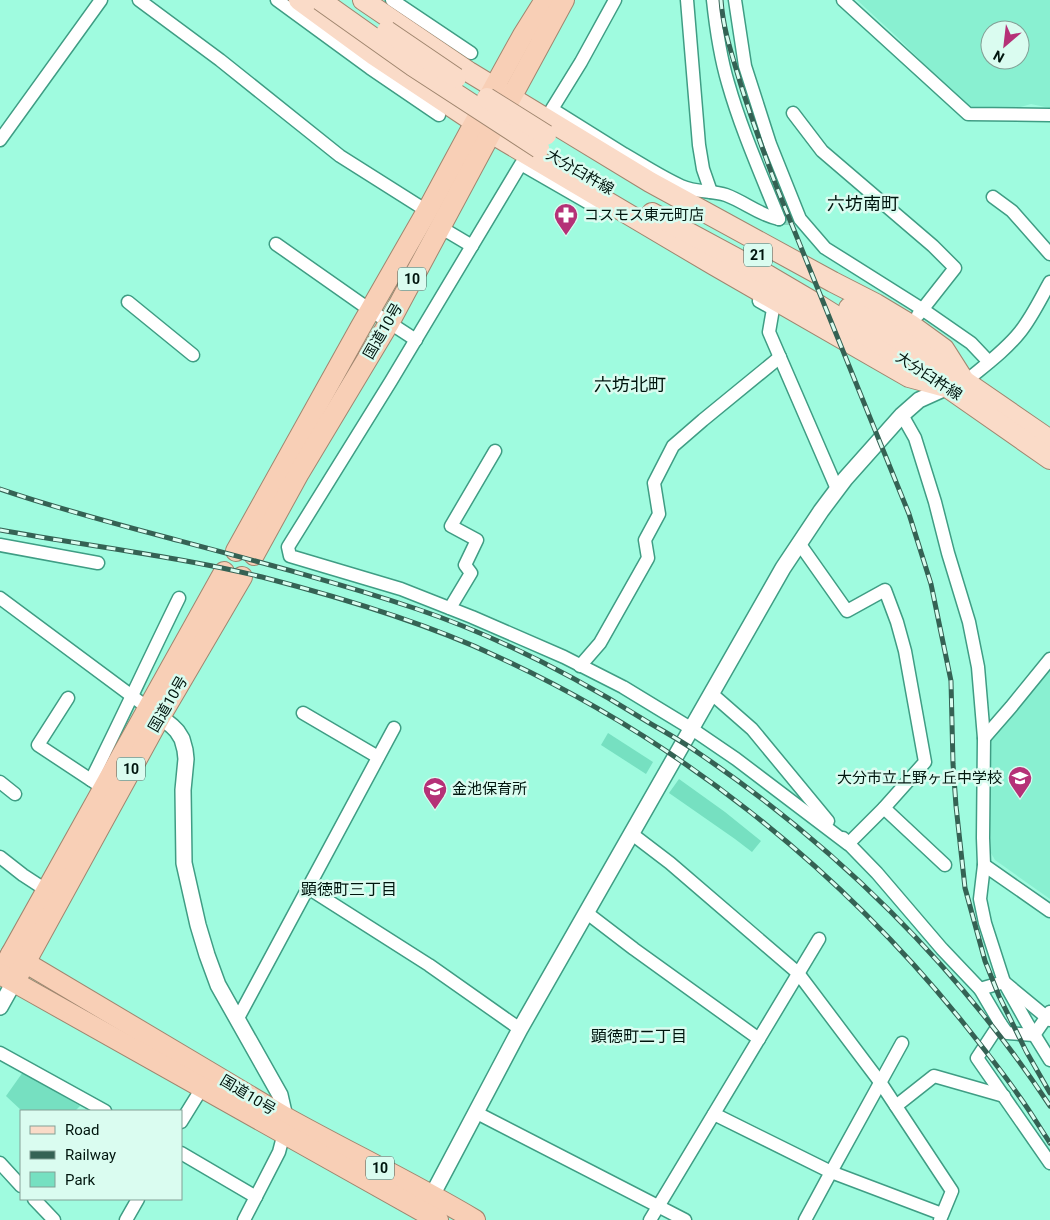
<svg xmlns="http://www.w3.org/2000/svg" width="1050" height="1220" viewBox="0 0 1050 1220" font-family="Roboto,'Noto Sans JP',sans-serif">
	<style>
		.built { fill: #89f0d1; fill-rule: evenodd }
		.green { fill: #76e0c1 }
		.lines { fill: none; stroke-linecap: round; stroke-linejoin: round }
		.minor-tunnel { stroke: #87d8c0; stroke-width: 12; stroke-dasharray: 12 6; stroke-linecap: butt }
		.minor-casing { stroke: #3f9d84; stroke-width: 15 }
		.tertiary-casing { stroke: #3f9d84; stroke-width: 18 }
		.primary-casing { stroke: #a0866f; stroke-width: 22 }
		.trunk-casing { stroke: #a0866f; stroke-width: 22 }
		.minor { stroke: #fff; stroke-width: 12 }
		.tertiary { stroke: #fff; stroke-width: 15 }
		.primary { stroke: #fadbc8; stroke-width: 20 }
		.trunk { stroke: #f8cfb6; stroke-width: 20 }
		.rail-casing { stroke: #356254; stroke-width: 5 }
		.rail { stroke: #dafcf0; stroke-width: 3; stroke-dasharray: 9; stroke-linecap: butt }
		.primary-bridge-casing { stroke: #a0866f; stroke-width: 22; stroke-linecap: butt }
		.primary-bridge { stroke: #fadbc8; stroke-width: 20 }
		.labels { text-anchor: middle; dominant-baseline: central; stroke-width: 5; stroke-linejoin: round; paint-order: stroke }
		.shield { fill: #dafcf0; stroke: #415a52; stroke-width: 1 }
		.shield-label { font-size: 14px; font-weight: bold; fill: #00150e }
		.street-label { font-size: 15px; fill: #00150e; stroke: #dafcf0 }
		.poi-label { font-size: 15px; fill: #00150e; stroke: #dafcf0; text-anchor: start }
		.neighbourhood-label { font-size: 16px; fill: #00150e; stroke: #dafcf0 }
		.quarter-label { font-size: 18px; fill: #00150e; stroke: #dafcf0 }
	</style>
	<rect width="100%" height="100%" fill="#9ffbdf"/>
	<g class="built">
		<path d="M857,0H1050V108L1031,104L1017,108H968L897,37ZM990,30H1020V60H990Z"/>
		<path d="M1050,667V899L995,860L991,853L988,744Z"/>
	</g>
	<g class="green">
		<path d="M608,733L653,762L646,774L601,745Z"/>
		<path d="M679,779L725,812L761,841L752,852L735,839L669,793Z"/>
		<path d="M23,1072L80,1106L75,1111H22L6,1096Z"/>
	</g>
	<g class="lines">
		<path class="minor-tunnel" d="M779,219H800"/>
		<g class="minor-casing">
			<g id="minor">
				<path d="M139,0L220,60L340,156L427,211"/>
				<path d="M277,0L370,68L439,115"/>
				<path d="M392,0L471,53"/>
				<path d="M615,0L581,62L552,109C576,124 600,139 624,154C643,165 661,177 681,186C696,193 712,190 726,195C745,202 759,215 779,219"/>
				<path d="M687,0L699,145L703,169L711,192"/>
				<path d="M713,0C716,28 720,56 728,83C741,129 761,174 779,219"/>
				<path d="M735,0L745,66L770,144L800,219L825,248L922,309L971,343L989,362"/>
				<path d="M843,0L968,114L1050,115"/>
				<path d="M793,113L822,151L933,246L955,268L918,315"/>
				<path d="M0,140L101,0"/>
				<path d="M993,197L1012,211L1050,254"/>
				<path d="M601,210L521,164L391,381L288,547L290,556L401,589L472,617L564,657L623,687L692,729L736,759L848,844L884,808L925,762L905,651L897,622L885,590L847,611L799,543"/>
				<path d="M440,227L472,246"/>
				<path d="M276,244L370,310L416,340"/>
				<path d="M759,301L773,309L769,332L837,489"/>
				<path d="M128,302L193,355"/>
				<path d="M965,382C984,366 1005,351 1020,332C1032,317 1041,298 1050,282"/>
				<path d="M902,415L915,438L935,502L948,553L969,622L978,667L984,738L983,838L984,865L980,899L985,923L1004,982L1027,1023L1050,1060"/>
				<path d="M0,545L98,563"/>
				<path d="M0,598L148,708"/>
				<path d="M450,608L471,573L465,565L477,540L451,526L495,451"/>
				<path d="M580,666L600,643L648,558L645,540L659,514L654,483L673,446L703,420L780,357"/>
				<path d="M712,694L752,729L828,821"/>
				<path d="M68,698L38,745L97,784"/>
				<path d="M303,713L378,757"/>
				<path d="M984,738L1011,707L1050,659"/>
				<path d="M91,780C121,720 149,659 179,598"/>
				<path d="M0,782L15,794"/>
				<path d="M884,808L945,865"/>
				<path d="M632,834L670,863L798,973L880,1082L952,1191L940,1220"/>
				<path d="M843,838L877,873L942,949L980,989L1004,982L1050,1020"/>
				<path d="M0,857L23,875L46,890"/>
				<path d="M984,865L1050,911"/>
				<path d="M308,888L429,965L520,1029"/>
				<path d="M587,913L634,949L759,1039"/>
				<path d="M980,989L1000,1023L977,1058L1050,1163"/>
				<path d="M237,1020L394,728"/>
				<path d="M1000,1023L1007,1033L1034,1035L1050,1012"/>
				<path d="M0,1053L105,1111"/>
				<path d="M896,1106L934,1076L1004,1096"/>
				<path d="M475,1112L685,1220"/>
				<path d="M714,1114L831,1172L942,1214"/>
				<path d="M181,1122L202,1088"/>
				<path d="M181,1153L256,1197"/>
				<path d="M0,1163L21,1186"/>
				<path d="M34,1199L54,1220"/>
				<path d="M126,1220L138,1199"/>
				<path d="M244,1220L279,1152L284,1133"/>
				<path d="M650,1220L819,939"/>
				<path d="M805,1220L831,1172L902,1043"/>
			</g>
		</g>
		<g class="tertiary-casing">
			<g id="tertiary">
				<path d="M152,710L172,726L177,731L182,739L185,750L186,759L183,790L184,863L198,925L207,955L218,985L280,1095L285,1117L284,1124"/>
				<path d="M0,1007L14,982"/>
				<path d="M428,1203L520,1029L783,568L821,511L845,479L902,415L919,400L950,386"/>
			</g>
		</g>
		<g class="primary-casing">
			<g id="primary">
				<path d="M299,0L374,55L491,133L714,265L909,377L946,387"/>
				<path d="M363,0L469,72L650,182L833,282L876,304L911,325L944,349L965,382"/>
				<path d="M652,213L769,276L820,306L900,356"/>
				<path d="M849,308L947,369L1050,440"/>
				<path d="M937,380L1050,459"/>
			</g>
		</g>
		<g class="trunk-casing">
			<g id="trunk">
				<path d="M236,551L360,328L427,211L475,122L523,35L545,0"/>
				<path d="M254,555L299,473L389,323L494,127L507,105L564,0"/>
				<path d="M11,954L285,1117C348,1152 413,1183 475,1220"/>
				<path d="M5,965L224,572"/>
				<path d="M0,974L438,1220"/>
				<path d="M19,974L160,717L242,577"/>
			</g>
		</g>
		<use href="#minor" class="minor"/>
		<use href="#tertiary" class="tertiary"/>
		<use href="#primary" class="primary"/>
		<use href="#trunk" class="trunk"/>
		<g class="rail-casing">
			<g id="rail">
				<path d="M721,0C723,29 732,55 740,82C751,118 764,153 777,188L909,514L931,584L951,681L953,764L956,806L965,888L985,961L999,996L1026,1051L1050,1093"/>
				<path d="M0,489C56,508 112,523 169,538C252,560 336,582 417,609C497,636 572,675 643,719C661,730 680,740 697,752C836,846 957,966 1050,1106"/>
				<path d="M0,530C87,546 176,556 262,577C339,597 424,622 496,656C677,739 836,866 961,1020C981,1045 1001,1070 1019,1096C1030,1111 1040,1128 1050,1143"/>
			</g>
		</g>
		<use href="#rail" class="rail"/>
		<g class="primary-bridge-casing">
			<g id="primary-bridge">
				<path d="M320,0L413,66L539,148"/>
				<path d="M387,31L456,78"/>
				<path d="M487,98L546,135"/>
			</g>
		</g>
		<use href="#primary-bridge" class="primary-bridge"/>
	</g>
	<defs>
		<g id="pharmacy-pin" transform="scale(1.25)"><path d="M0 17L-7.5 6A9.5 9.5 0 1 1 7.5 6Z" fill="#b53177" stroke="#dafcf0"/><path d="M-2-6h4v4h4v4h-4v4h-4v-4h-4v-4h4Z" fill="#fff"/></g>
		<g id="school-pin" transform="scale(1.25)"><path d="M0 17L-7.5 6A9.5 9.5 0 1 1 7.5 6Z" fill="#b53177" stroke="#dafcf0"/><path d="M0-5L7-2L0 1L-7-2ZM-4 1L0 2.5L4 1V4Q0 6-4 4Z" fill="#fff"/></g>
	</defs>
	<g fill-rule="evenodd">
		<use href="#pharmacy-pin" x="566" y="215"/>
		<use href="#school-pin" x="1020" y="778"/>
		<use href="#school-pin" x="435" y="789"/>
	</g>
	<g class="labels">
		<g class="shield">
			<rect x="744" y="243.5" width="28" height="23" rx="4"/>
			<rect x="398" y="267.5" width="28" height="23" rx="4"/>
			<rect x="117" y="757.5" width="28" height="23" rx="4"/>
			<rect x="366" y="1156.5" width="28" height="23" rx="4"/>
		</g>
		<g class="shield-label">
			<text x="758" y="255">21</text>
			<text x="412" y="279">10</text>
			<text x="131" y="769">10</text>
			<text x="380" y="1168">10</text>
		</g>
		<g class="street-label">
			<text transform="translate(580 172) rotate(30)">大分臼杵線</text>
			<text transform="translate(383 331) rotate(-60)">国道10号</text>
			<text transform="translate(929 376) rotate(33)">大分臼杵線</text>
			<text transform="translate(168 704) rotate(-60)">国道10号</text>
			<text transform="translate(248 1095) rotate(31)">国道10号</text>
		</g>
		<g class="poi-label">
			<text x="584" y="215">コスモス東元町店</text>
			<text x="1002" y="778" text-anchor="end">大分市立上野ヶ丘中学校</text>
			<text x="452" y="789">金池保育所</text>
		</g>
		<g class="neighbourhood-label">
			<text x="349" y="889">顕徳町三丁目</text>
			<text x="639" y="1036">顕徳町二丁目</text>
		</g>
		<g class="quarter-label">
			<text x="863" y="203">六坊南町</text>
			<text x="630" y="384">六坊北町</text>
		</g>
	</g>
	<rect x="20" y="1110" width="162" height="90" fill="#dafcf0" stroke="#83a096"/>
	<rect x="30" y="1126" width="25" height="8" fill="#fadbc8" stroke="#83a096"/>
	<text x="65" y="1135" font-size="15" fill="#00150e">Road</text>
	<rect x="30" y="1151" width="25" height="8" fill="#356254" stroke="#83a096"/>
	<text x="65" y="1160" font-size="15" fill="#00150e">Railway</text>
	<rect x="30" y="1172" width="25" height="15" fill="#76e0c1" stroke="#83a096"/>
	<text x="65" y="1185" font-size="15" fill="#00150e">Park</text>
	<g transform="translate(1005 45) rotate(208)"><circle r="24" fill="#dafcf0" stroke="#83a096"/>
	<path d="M0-4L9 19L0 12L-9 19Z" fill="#b53177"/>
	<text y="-8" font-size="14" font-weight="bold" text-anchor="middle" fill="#00150e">N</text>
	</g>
</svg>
